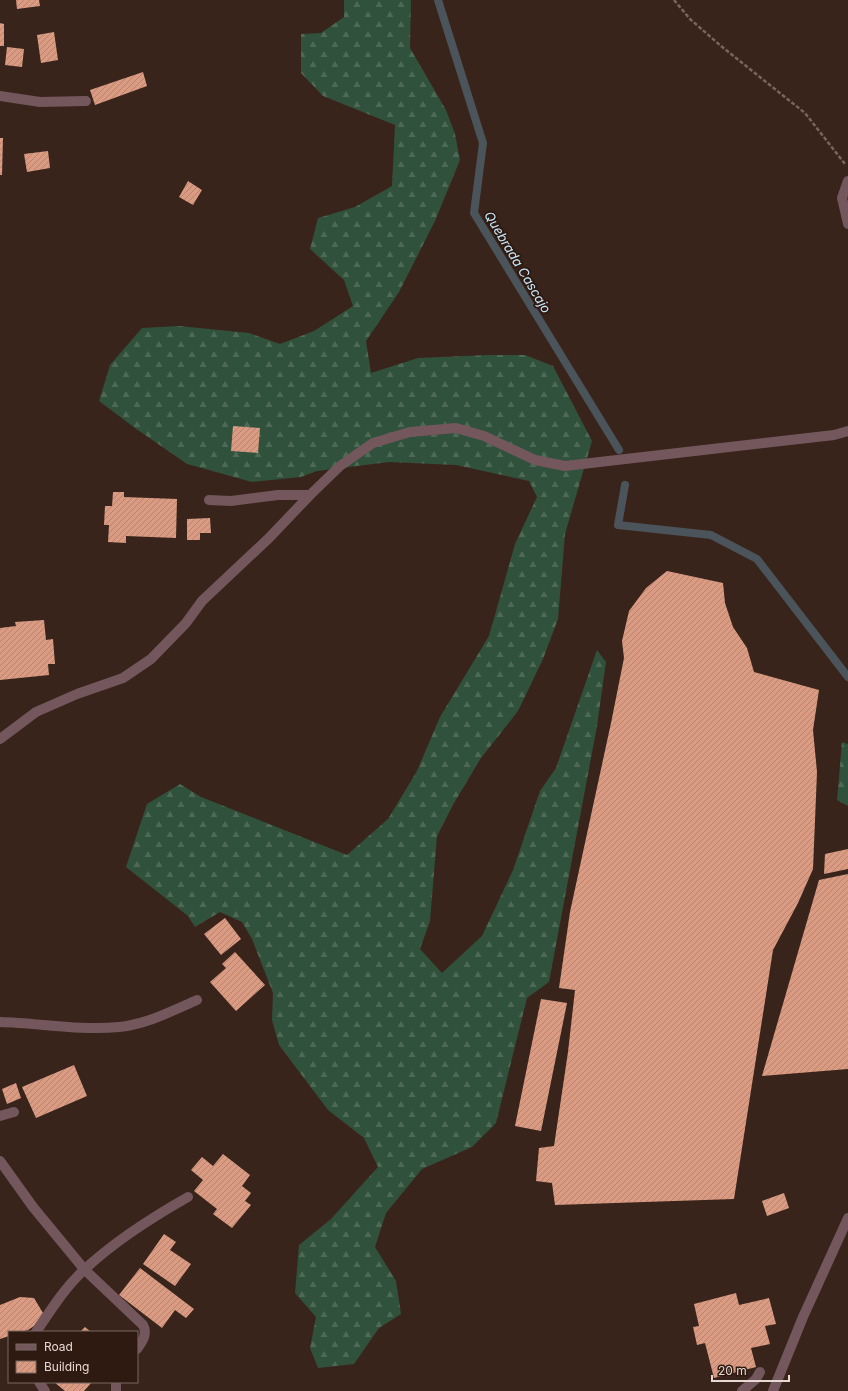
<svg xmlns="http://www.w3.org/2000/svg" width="848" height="1391" viewBox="0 0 848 1391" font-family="Inter,sans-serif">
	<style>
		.forest { fill: url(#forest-firs) }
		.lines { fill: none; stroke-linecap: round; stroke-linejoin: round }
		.stream { stroke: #4a545a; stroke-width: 8 }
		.building { fill: url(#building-hatch) }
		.path { stroke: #78655e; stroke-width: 2.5; stroke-dasharray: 4 2; stroke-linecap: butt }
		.lane { stroke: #73575d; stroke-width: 10 }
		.street { stroke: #73575d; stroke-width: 10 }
		.labels { text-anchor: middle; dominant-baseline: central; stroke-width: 4; stroke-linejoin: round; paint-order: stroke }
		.water-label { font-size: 13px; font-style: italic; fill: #c6e9fd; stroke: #2f1a12 }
	</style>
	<defs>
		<pattern id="forest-firs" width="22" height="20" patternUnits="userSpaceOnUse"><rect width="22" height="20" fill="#30513b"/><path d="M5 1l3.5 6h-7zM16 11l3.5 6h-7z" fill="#4e6956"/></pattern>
		<pattern id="building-hatch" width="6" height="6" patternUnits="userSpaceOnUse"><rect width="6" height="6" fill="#da9b82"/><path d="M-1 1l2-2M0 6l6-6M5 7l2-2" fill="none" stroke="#b58471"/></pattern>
	</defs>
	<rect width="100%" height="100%" fill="#39241b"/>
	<g class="forest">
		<path d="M344,0H411L410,48L446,110L455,134L460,160L435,221L399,292L366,341L371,373L418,358L489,355H525L553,366L592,441L565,534L558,619L543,659L518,711L481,758L454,803L437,836L430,921L420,949L442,973L482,936L513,870L540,791L556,768L597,650L606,662L597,726L549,982L527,998L496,1123L472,1147L422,1169L386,1213L375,1247L396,1281L401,1314L379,1328L354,1364L318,1368L310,1348L316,1317L295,1293L299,1245L331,1219L378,1167L364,1138L328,1110L279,1045L272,1020L273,993L252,939L242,922L220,912L195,927L188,916L126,867L147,804L180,784L201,797L347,855L388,819L417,771L440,717L489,636L515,544L537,497L529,481L456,465L389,462L317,471L301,477L252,482L187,464L135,428L99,401L110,365L142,328L179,326L249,333L280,344L314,331L353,306L344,280L310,249L318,218L355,207L392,186L395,125L323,96L301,73V34L321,33L344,17Z"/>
		<path d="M842,742L848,744V806L837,800Z"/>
	</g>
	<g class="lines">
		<g class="stream">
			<path d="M438,0L483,143L474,213L619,450"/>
			<path d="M625,485L618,525L711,535L757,559L848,677"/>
		</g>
	</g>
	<g class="building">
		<path d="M16,0H39L40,6L17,9Z"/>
		<path d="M0,23L4,24V46H0Z"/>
		<path d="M54,32L58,60L41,63L37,35Z"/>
		<path d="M7,47L24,49L22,67L5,65Z"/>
		<path d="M143,72L147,86L95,105L90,90Z"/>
		<path d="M0,138H3L2,175H0Z"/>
		<path d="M48,151L50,168L27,172L24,154Z"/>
		<path d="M188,181L202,190L193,205L179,197Z"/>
		<path d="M233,426L260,428L258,453L231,451Z"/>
		<path d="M113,492H124V497L177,499L176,538L126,536V543L108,542L109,525H104L105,506H112Z"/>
		<path d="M210,518L211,533H200V540H187V519Z"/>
		<path d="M667,571L723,583L725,603L733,627L747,648L754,672L819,690L813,730L817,772L813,869L798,903L773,950L734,1199L555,1205L552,1183L536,1181L539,1148L554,1146L568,1052L575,990L559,988L570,912L611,723L624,658L622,641L629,611L646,588Z"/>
		<path d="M44,620L46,640L53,639L55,664H48L49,675L0,680V628L16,626L15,622Z"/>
		<path d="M848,849V869L824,874L825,854Z"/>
		<path d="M848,874V1069L762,1076L819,880Z"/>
		<path d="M225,918L241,939L221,955L204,934Z"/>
		<path d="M235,952L265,985L236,1011L210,982L226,968L222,964Z"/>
		<path d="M541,999L567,1003L541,1131L515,1126Z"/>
		<path d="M74,1065L87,1096L36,1118L22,1087Z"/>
		<path d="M16,1083L21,1098L7,1104L2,1089Z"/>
		<path d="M223,1154L250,1175L242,1186L251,1193L245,1201L251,1205L232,1228L213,1214L217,1209L194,1191L203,1180L191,1170L202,1157L213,1166Z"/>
		<path d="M784,1193L789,1208L767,1216L762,1201Z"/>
		<path d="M164,1234L176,1242L170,1250L191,1264L175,1286L143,1264Z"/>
		<path d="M140,1268L194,1309L186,1318L175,1310L162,1328L119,1295Z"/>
		<path d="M736,1293L739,1305L769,1298L776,1324L765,1326L770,1344L751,1348L756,1367L714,1378L705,1343L697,1345L693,1327L699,1326L694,1304Z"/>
		<path d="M20,1297L34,1298L43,1313L34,1326L28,1330L21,1332H9V1336L0,1339V1305Z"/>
		<path d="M85,1327L91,1332H80Z"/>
		<path d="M54,1382H92L84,1391H65Z"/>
	</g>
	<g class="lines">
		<path class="path" d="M674,0L690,19L721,46L805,113L845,164"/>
		<g class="lane">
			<path d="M209,500L231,501L278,495H310"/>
			<path d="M0,1022C39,1023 80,1031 119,1027C147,1024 172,1011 197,1000"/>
			<path d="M0,1116L14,1112"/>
			<path d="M36,1332C51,1310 65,1287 85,1269C116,1240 151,1218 188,1197"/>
			<path d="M39,1382L45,1391"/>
			<path d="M742,1391L756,1379L760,1372"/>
			<path d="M773,1391L803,1317L848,1218"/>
		</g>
		<g class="street">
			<path d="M0,96L40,102L86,101"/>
			<path d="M848,181L842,198L848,224"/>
			<path d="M0,739L36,712L77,694L123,678L151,659L186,623L202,601L269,538L310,495L340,466L373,443L410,432L456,428L484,436L535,460L565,466L834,435L848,431"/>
			<path d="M0,1161L33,1207L84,1269L143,1325C148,1334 142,1342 137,1349"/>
			<path d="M116,1382V1391"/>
		</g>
	</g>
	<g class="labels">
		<g class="water-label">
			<text transform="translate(518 262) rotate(59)">Quebrada Cascajo</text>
		</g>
	</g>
	<rect x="8" y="1331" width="130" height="52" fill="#2f1a12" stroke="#79665f"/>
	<rect x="16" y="1344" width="20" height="6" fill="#73575d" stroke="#79665f"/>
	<text x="44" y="1351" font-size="12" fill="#e7d8d3">Road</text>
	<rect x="16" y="1361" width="20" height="12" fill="url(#building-hatch)" stroke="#79665f"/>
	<text x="44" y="1371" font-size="12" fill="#e7d8d3">Building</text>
	<path d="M712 1375v6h77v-6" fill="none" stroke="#e7d8d3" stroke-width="2"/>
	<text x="718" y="1375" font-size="12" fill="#e7d8d3" stroke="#2f1a12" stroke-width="3" paint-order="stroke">20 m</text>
</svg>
